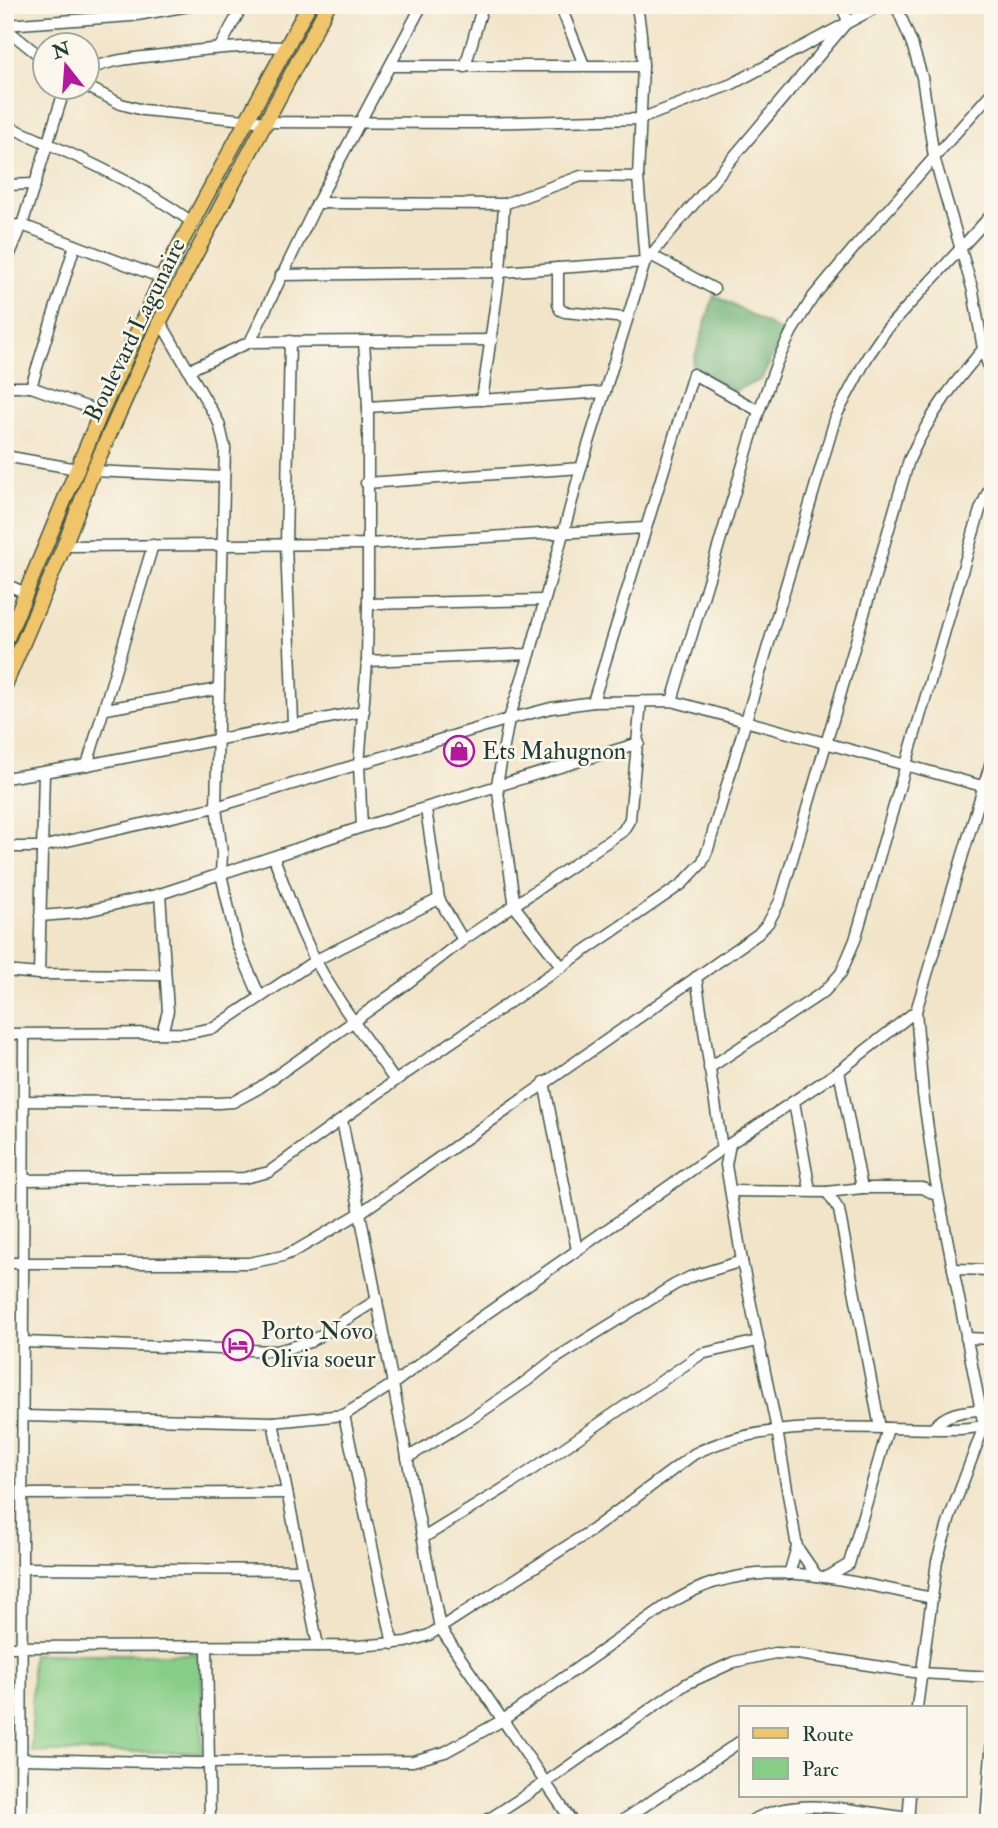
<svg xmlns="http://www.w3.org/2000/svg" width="998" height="1828" viewBox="0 0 998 1828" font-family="'IM FELL Double Pica',serif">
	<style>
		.green { fill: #87cd87; stroke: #53855e; stroke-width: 2 }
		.forest { fill: #6db074; stroke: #467654; stroke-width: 2 }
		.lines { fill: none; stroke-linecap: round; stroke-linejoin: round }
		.minor-casing { stroke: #3e564a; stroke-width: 13 }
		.major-casing { stroke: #3e564a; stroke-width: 17 }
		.minor { stroke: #fff; stroke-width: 10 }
		.major { stroke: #f0c469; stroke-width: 14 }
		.labels { text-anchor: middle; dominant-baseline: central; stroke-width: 5; stroke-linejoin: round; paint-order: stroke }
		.street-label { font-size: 24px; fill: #1f3d34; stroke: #fbf7ec }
		.poi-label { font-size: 24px; fill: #1f3d34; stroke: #fbf7ec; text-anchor: start }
	</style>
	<rect width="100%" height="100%" fill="#fbf7ec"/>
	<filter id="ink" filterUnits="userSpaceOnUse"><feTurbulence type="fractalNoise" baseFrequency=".0143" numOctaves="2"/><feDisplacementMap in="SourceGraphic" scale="14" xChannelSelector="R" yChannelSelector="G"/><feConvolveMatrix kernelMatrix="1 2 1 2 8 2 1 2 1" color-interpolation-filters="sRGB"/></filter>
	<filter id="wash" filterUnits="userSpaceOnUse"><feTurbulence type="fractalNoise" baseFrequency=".00686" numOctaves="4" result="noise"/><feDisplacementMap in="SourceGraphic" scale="28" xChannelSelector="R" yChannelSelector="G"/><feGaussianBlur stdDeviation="1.57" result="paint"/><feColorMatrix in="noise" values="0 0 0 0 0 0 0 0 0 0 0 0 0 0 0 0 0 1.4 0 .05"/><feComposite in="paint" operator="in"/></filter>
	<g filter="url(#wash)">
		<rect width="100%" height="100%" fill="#f1e4c8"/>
		<rect class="green" x="32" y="1654" width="170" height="98"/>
		<path class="forest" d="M714,295L784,333L761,380L734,391L692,366Z"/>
	</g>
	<g filter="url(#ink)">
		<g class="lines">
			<g class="minor-casing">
				<g id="minor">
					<path d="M560,5L584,65"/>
					<path d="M896,5L912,44L922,77L934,157L973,291L983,349L993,381"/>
					<path d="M5,25L131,16L195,5"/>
					<path d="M5,28L46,61"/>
					<path d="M220,47L243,5"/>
					<path d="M390,66H643"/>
					<path d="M465,67L483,5"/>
					<path d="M88,70C112,59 136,58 162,55C207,49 241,45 287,47"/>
					<path d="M88,87L121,104L143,110L266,122L475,123L640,119L732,84L881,5"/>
					<path d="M5,125C70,153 134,180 192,222"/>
					<path d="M5,185L35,184"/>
					<path d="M317,203L504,204L581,176L638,177"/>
					<path d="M5,226L22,225L162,278"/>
					<path d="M647,253L714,289"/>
					<path d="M5,266L22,225L65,88"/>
					<path d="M558,268V304L560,310L565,312L626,318"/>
					<path d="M281,275L500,272L645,262L848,21L841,5"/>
					<path d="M160,321L219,423L225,448L216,807L222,853L221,874L237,944L260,997"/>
					<path d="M290,341L286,545L293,723"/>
					<path d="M250,342L317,203L422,5"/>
					<path d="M189,370L250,342L492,340"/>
					<path d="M5,387H31L101,412"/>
					<path d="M31,387L75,245"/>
					<path d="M482,400L500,272L504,204"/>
					<path d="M368,407L605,392"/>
					<path d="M5,456L77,469"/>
					<path d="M93,471L224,477"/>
					<path d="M366,483L581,468"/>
					<path d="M64,546L367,544L645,528"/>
					<path d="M5,584L26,593"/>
					<path d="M368,604L544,600"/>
					<path d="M367,661L530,654"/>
					<path d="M672,701L759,411L777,362L792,331L813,297L854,248L993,91"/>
					<path d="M593,702L693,374L759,411"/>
					<path d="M106,709L219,689"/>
					<path d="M87,765L153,545"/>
					<path d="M5,778L87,765L364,711"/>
					<path d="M426,809L439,899L463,940"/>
					<path d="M362,827L359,765L367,661L368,604V407L364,341"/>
					<path d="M5,847H41L216,807L509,719L551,708L593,702L672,701L993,789"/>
					<path d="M274,858C284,883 292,909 303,934C325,986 363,1034 395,1081"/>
					<path d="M160,894L168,1011L162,1033"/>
					<path d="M40,916L78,913L160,894L362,827L639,743"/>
					<path d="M562,967L515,907L497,785L509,719L530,654L581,468L645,262L638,177L643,66L641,34L637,5"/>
					<path d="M5,971L39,974L164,975"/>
					<path d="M39,974L44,772"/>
					<path d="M696,977L722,1149"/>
					<path d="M916,1011L923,1094L935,1177L984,1426L951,1514L937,1561L917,1707"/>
					<path d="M5,1034L188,1033L214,1028L316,960L439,899"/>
					<path d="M709,1068L825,991L841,973L855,940L980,510L993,480"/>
					<path d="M839,1071L862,1188"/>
					<path d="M544,1082L577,1250"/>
					<path d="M24,1101L218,1103L233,1102L259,1088L405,985L463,940L623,831L630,819L641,701"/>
					<path d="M794,1102L810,1190"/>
					<path d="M342,1120L440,1628L573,1823"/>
					<path d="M730,1144L726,1165L742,1261L777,1430L797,1547L789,1574"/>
					<path d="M24,1180L244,1178L269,1172L395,1081L682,884L702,863L708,849L836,416L868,356L886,330L993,213"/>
					<path d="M731,1191L827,1192L862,1188H923L938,1196"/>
					<path d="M827,1192L839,1210L880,1428"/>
					<path d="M5,1263H249L283,1256L295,1251L360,1213L758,934L768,923L780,901L909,460C930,413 959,376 993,338"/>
					<path d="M953,1269L993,1270"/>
					<path d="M966,1338L993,1339"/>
					<path d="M23,1342L277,1351L310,1342L377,1300"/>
					<path d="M344,1415L393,1644"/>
					<path d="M23,1416L273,1422L344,1415L393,1384L483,1316L722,1149L839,1071L916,1011L993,755"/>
					<path d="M273,1422L318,1646"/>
					<path d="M933,1428C946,1413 961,1411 981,1410"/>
					<path d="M407,1458L468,1421L528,1380L553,1360L674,1285L690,1277L742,1261"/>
					<path d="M23,1494L287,1493"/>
					<path d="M423,1538L511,1484L701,1354L758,1341"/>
					<path d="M797,1547L817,1576"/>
					<path d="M22,1568L302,1570"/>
					<path d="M827,1577L849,1564L888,1428"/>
					<path d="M5,1647L358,1646L406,1642L429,1635L592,1530L694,1454C767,1416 875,1430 955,1429C968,1429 980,1426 993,1426"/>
					<path d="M207,1648L210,1823"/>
					<path d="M22,1759L197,1763L413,1761L445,1752L503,1720L667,1605C683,1596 698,1587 716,1582C786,1560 862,1585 932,1598"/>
					<path d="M21,1823L24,1034"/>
					<path d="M483,1823L546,1782L686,1684L734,1662L775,1653L798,1654L920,1673L993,1677"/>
					<path d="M619,1823L741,1741"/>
					<path d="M748,1823C795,1793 858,1812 909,1818"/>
					<path d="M908,1823L910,1795"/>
					<path d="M986,1823L993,1724"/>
				</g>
			</g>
			<g class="major-casing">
				<g id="major">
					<path d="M5,643L101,412L162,278L309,5"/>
					<path d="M5,685L64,546L93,471L160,321L328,5"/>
				</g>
			</g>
			<use href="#minor" class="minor"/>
			<use href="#major" class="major"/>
		</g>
	</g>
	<defs>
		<g id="shop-ring" transform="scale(1.575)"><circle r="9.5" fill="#fbf7ec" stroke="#b5179e" stroke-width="1.5"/><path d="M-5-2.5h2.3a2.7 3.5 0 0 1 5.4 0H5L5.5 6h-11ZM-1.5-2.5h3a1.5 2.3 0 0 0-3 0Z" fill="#b5179e"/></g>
		<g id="hotel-ring" transform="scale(1.575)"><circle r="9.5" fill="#fbf7ec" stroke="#b5179e" stroke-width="1.5"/><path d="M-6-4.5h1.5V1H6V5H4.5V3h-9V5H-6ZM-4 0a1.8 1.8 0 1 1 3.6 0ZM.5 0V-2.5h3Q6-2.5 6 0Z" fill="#b5179e"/></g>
	</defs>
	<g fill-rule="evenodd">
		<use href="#shop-ring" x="459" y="751"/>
		<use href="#hotel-ring" x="238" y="1345"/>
	</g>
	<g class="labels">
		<g class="street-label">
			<text transform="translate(135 330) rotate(-64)">Boulevard Lagunaire</text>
		</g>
		<g class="poi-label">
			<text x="482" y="751">Ets Mahugnon</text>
			<text x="261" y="1331">Porto Novo<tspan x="261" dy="28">Olivia soeur</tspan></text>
		</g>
	</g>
	<rect width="998" height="1828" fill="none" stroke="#fbf7ec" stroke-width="28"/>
	<rect x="739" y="1706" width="228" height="91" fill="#fbf7ec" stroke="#a3ada2" stroke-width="2"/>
	<rect x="753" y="1728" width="35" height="10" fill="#f0c469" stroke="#a3ada2" stroke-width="2"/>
	<text x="802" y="1741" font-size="21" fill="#1f3d34">Route</text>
	<rect x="753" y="1758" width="35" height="21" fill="#87cd87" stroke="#a3ada2" stroke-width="2"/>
	<text x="802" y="1776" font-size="21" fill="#1f3d34">Parc</text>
	<g transform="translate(66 66) rotate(343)"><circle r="33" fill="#fbf7ec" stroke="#a3ada2" stroke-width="2"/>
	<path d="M0-5L12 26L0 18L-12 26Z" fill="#b5179e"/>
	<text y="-10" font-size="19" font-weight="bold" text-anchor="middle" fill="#1f3d34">N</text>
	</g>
</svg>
